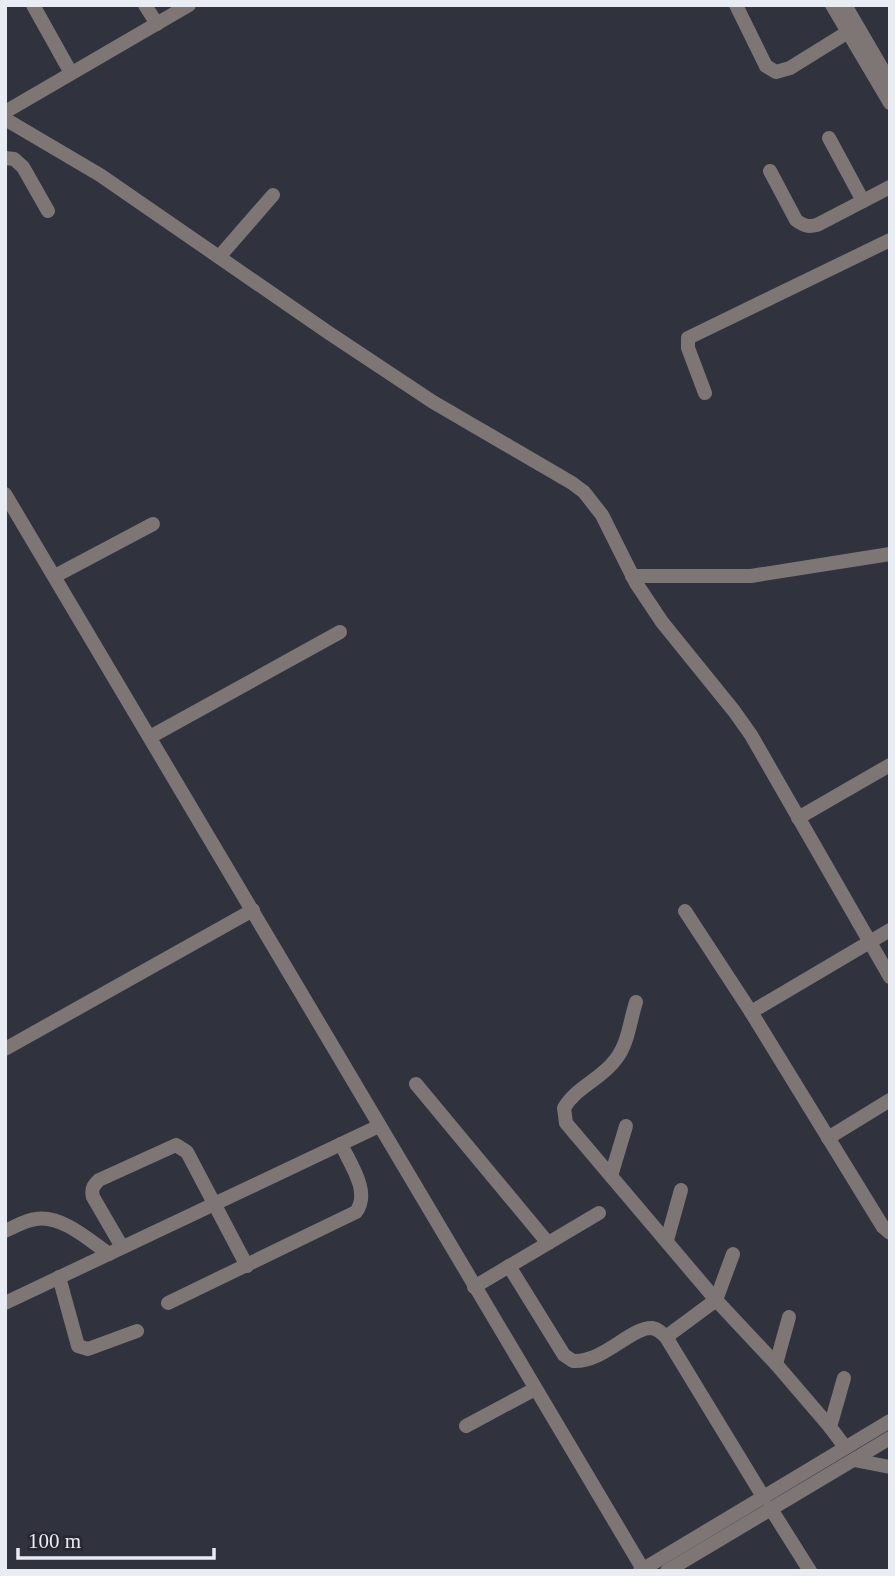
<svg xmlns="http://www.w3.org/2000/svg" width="895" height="1576" viewBox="0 0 895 1576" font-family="Georgia,serif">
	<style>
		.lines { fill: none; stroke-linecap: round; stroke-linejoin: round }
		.minor { stroke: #7d7675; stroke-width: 14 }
	</style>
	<rect width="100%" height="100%" fill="#30323d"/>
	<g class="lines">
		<g class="minor">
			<path d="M33,5L71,73"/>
			<path d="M145,5L157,24"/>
			<path d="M736,5L763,60L766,66L776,72L790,68L848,32"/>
			<path d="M832,5L890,103"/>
			<path d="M845,5L890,82"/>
			<path d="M5,112L189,5"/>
			<path d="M5,119L100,175L329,333L433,402L572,483L584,492L602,515L636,583L662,622L734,711L751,735L890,977"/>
			<path d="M829,138L863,201"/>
			<path d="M5,158L14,159L23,167L48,211"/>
			<path d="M770,171L796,220C804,226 808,227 817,225L890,187"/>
			<path d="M219,257L273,195"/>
			<path d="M705,393L688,348V338L890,240"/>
			<path d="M5,494L644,1571"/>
			<path d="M55,576L153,524"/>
			<path d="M632,576H751L890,554"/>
			<path d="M150,737L340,632"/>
			<path d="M798,818L890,765"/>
			<path d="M685,911L751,1012L883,1227L890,1233"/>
			<path d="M636,1002C630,1021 628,1044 616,1059C602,1079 576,1087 564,1108L566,1123L716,1300L776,1364L830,1427L845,1447"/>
			<path d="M751,1012L890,930"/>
			<path d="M5,1049L253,910"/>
			<path d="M416,1084L548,1243"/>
			<path d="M828,1138L890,1100"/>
			<path d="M611,1176L626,1126"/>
			<path d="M5,1231C15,1227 25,1220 36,1219C62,1215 89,1240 109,1254"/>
			<path d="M667,1240L681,1190"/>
			<path d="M122,1247L93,1197C91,1189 93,1186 99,1180L176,1145L187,1152L247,1266"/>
			<path d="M509,1266L564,1355L573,1361C603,1363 631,1327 652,1328C658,1329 662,1333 666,1337L764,1498"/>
			<path d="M59,1277L78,1346L88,1349L137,1331"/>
			<path d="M474,1287L599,1213"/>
			<path d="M5,1303L379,1126"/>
			<path d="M168,1303L356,1212C371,1192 350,1164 341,1144"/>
			<path d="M666,1337L716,1300L733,1254"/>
			<path d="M776,1364L789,1317"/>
			<path d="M466,1426L535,1389"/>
			<path d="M830,1427L844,1378"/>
			<path d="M854,1460L890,1467"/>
			<path d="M771,1509L810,1571"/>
			<path d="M640,1571L890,1421"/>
			<path d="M667,1571L890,1438"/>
		</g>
	</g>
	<rect width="895" height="1576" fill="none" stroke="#eaecf3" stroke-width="14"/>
	<path d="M18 1548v10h196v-10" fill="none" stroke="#eaecf3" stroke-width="3.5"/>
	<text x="28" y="1548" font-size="21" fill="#eaecf3" stroke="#272832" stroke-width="5" paint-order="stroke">100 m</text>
</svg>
